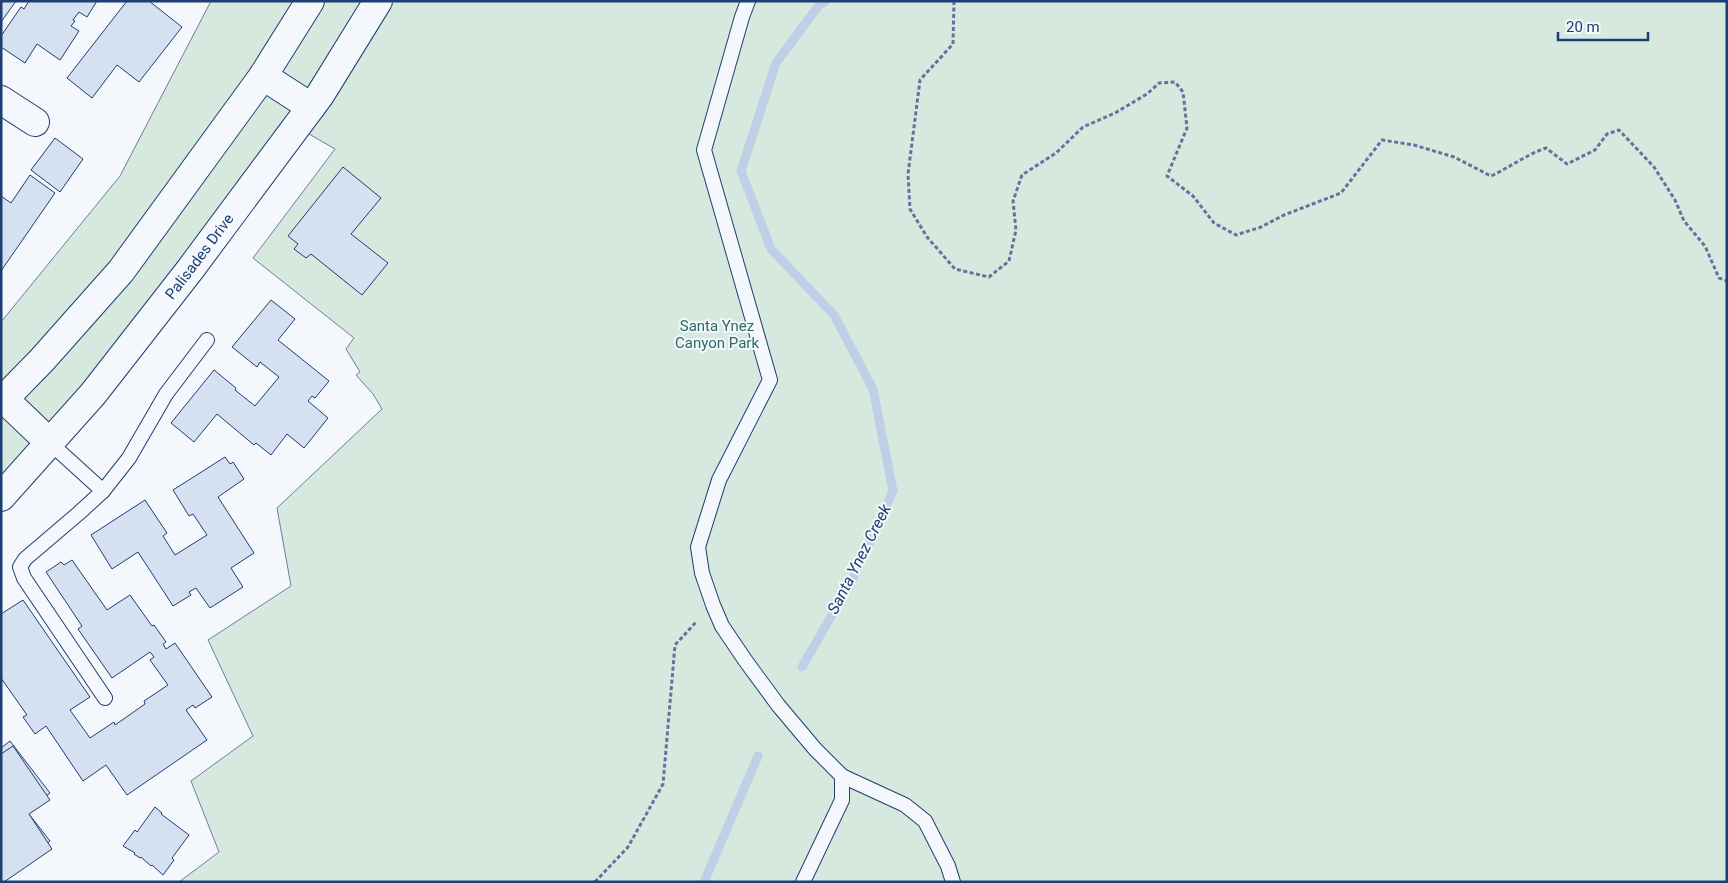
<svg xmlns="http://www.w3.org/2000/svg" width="1728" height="883" viewBox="0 0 1728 883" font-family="Roboto,sans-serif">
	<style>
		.green { fill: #d7e8df; stroke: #687fa3 }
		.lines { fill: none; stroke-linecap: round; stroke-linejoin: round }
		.stream { stroke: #bed0e5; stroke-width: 9 }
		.building { fill: #d5e0f0; stroke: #1d3f73 }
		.service-casing { stroke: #1d3f73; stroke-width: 16 }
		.minor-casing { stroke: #1d3f73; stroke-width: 30 }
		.tertiary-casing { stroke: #1d3f73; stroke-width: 30 }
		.path { stroke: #5e769c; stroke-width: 3; stroke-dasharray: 4 2.5; stroke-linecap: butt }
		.service { stroke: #f4f7fb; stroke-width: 14 }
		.minor { stroke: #f4f7fb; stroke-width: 28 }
		.tertiary { stroke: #f4f7fb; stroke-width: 28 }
		.labels { text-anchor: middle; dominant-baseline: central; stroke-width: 4; stroke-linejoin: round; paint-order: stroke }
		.street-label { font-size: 15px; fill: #1d3f73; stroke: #f4f7fb }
		.park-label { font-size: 15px; fill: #2c6c60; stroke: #f4f7fb }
		.water-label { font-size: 16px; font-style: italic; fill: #1d3f73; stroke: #f4f7fb }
	</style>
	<rect width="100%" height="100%" fill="#f4f7fb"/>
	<path class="green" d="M211,1H1727V882H179L219,852L191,781L253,736L208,640L291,586L277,508L382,409L373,394L356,375L360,372L346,349L354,338L253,258L335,149L297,127L1,494V322L120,176Z"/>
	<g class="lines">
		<g class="stream">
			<path d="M802,667L853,578L893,491L873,389L834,315L771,249L741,171L776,63L819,5L826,1"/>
			<path d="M704,882L758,756"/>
		</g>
	</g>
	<g class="building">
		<path d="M1,1H16L1,22Z"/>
		<path d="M29,1H97L87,17L79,12L73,20L75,21L71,26L79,31L60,60L37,44L25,63L1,47V36L21,7L24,9Z"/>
		<path d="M127,1H149L182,27L139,82L117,65L92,98L67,78Z"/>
		<path d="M55,138L83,159L60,192L31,170Z"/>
		<path d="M343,167L381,198L351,234L388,263L362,295L311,254L306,258L294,249L298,244L288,236Z"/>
		<path d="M30,175L55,193L1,271V196L11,203Z"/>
		<path d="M271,300L295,319L278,340L329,381L315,398L312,396L308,401L328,418L304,448L287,434L271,455L256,443L254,445L217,414L194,442L171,423L214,370L236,388L235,390L255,406L279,377L260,362L257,367L232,347Z"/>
		<path d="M225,457L230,464L233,462L244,479L218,497L254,553L231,568L243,587L210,608L196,588L189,592L191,595L173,606L138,552L112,569L91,535L145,500L167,533L163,536L175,555L207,535L193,514L189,516L173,490Z"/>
		<path d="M72,560L107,610L130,595L152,626L154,625L166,642L163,644L166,649L175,643L212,697L195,708L193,705L186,710L207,740L127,795L106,765L83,781L46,726L35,734L23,717L27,715L1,678V614L23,600L90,697L70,710L90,738L114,722L115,725L145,704L144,701L168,685L150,660L154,657L150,652L112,678L78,629L82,626L46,572L61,562L64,565Z"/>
		<path d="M10,741L50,793L34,805L33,803L25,809L50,841L1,880V798L10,790L1,779V748Z"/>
		<path d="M13,746L50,800L29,814L52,849L4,882H1V754Z"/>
		<path d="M155,807L162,813L161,814L189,835L172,858L174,860L163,875L152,865L151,866L141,857L140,858L134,854L135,853L123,846L135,830L137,832Z"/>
	</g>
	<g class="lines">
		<g class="service-casing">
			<g id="service">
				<path d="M748,1L742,17L704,150L770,380L719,480L698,547L702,573L713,605L722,626L745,660L778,705L815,749L842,776L905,805L925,821L948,866L953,882"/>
				<path d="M49,442L103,491L79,513L25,559L20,567L24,578L105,698"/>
				<path d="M103,491L129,458L166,394L207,340"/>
				<path d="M803,882L842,800V776"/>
			</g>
		</g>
		<g class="minor-casing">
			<g id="minor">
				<path d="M1,100L35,122"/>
				<path d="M1,396L49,442"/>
			</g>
		</g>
		<g class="tertiary-casing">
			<g id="tertiary">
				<path d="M263,76L311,107"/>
				<path d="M1,402L42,360L121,271L263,76L310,1"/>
				<path id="s1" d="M1,497L93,394L189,271L320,95L378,1"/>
			</g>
		</g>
		<g class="path">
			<path d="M954,1L953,44L920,80L908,174L910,209L927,237L955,269L989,277L1009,261L1016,230L1013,201L1022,175L1056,153L1083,127L1115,113L1147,94L1159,83L1175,82L1183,92L1187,128L1167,176L1193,196L1214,223L1236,235L1261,227L1284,215L1341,193L1382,140L1414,145L1454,157L1491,176C1510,167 1526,155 1546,148L1567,164L1595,150L1607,134L1619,130L1654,167L1675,200L1684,221L1705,246L1719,278L1727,281"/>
			<path d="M595,882L628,847L663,784L675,645L697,621"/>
		</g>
		<use href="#service" class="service"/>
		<use href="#minor" class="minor"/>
		<use href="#tertiary" class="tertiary"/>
	</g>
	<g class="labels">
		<g class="street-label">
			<text stroke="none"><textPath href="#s1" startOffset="312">Palisades Drive</textPath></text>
		</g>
		<g class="park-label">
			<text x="717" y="326">Santa Ynez<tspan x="717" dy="17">Canyon Park</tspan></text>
		</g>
		<g class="water-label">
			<text transform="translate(859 559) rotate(-63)">Santa Ynez Creek</text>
		</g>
	</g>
	<rect width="1728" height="883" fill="none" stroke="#1d3f73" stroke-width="5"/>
	<path d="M1558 32v8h90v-8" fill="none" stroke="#1d3f73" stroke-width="2.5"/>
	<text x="1566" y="32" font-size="15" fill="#1d3f73" stroke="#f4f7fb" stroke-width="4" paint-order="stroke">20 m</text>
</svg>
